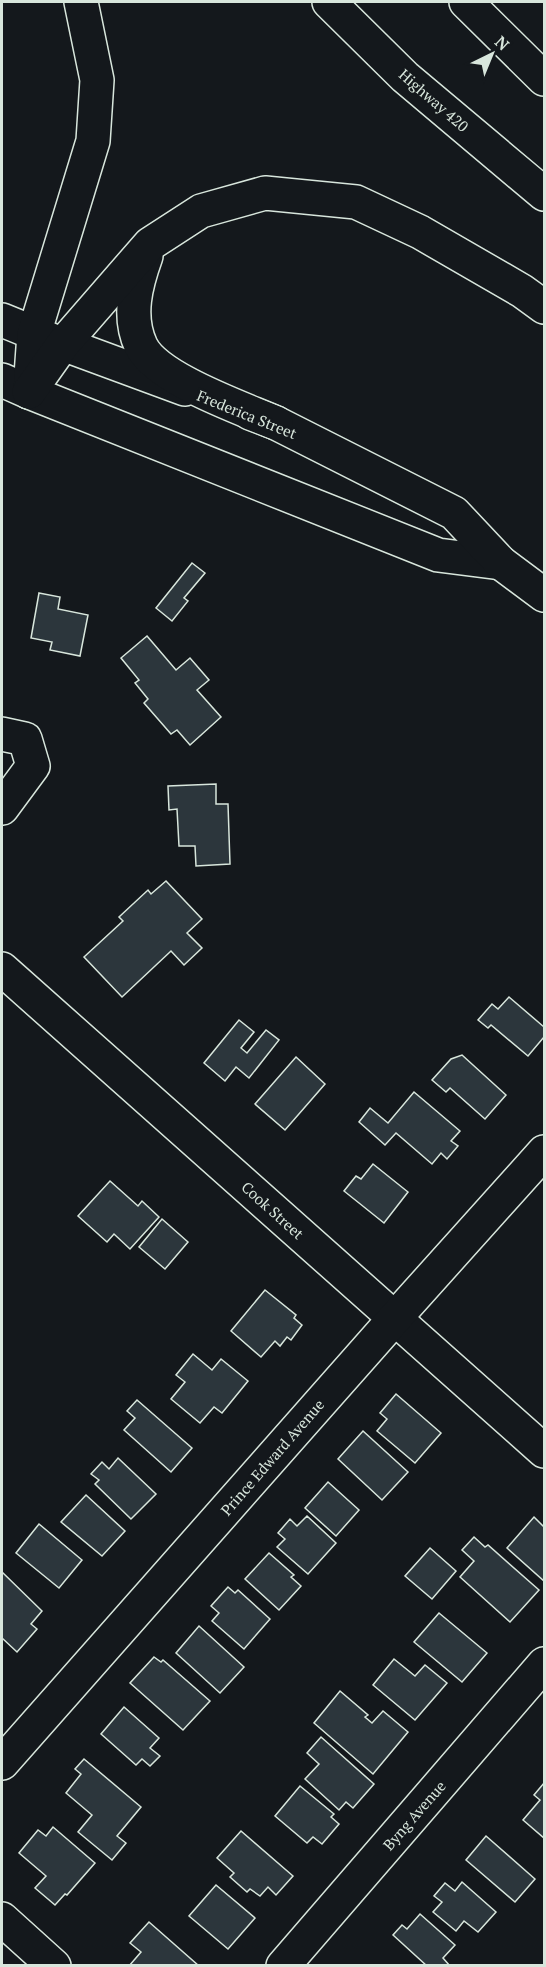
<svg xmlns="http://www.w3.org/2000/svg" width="546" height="1967" viewBox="0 0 546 1967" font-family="'PT Serif',serif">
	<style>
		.building { fill: #2c363c; stroke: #d8e6dc; stroke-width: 1.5 }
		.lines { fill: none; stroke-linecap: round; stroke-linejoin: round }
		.minor-casing { stroke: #d8e6dc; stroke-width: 36 }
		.major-casing { stroke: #d8e6dc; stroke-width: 36 }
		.highway-casing { stroke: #d8e6dc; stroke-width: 36 }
		.minor { stroke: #14181c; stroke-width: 33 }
		.major { stroke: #14181c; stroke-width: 33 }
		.highway { stroke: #14181c; stroke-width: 33 }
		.labels { text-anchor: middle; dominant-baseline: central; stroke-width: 4.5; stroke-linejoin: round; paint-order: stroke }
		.street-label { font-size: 15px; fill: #d8e6dc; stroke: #14181c }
	</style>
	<rect width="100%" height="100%" fill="#14181c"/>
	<g class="building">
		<path d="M192,563L205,573L184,598L188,601L172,621L156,608Z"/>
		<path d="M39,593L60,597L58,609L88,615L80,656L50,650L52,642L31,638Z"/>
		<path d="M147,636L176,670L190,658L209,680L197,690L221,717L190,745L177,730L171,734L144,703L148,699L135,683L139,680L121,658Z"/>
		<path d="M216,784V804H228L230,864L196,866L195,846H179L177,809L169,810L168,786Z"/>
		<path d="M166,881L202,919L187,933L202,948L184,965L171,951L122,997L84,957L123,921L119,917L148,890L151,894Z"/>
		<path d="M509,997L544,1027V1037L528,1056L491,1025L488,1028L478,1020L492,1004L498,1009Z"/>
		<path d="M239,1020L254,1032L241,1048L247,1053L266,1030L279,1040L249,1078L236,1067L225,1081L204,1063Z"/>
		<path d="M462,1055L506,1095L485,1119L450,1088L446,1092L432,1080L451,1059Z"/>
		<path d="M296,1057L325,1084L285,1130L255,1104Z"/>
		<path d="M414,1092L460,1131L451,1141L458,1146L447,1159L441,1153L432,1164L396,1133L385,1145L359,1122L370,1108L388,1123Z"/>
		<path d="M373,1164L408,1192L384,1223L344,1191L356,1176L361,1179Z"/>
		<path d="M110,1181L138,1206L142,1201L159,1217L130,1249L114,1234L107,1242L78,1216Z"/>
		<path d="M162,1219L188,1242L165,1269L139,1247Z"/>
		<path d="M265,1290L296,1315L294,1318L302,1325L291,1340L287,1337L280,1346L275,1341L261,1357L231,1331Z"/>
		<path d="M193,1354L212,1370L221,1359L248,1381L222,1413L214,1407L200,1423L171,1399L185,1382L176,1375Z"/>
		<path d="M396,1394L441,1433L415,1463L377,1431L387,1419L380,1413Z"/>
		<path d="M137,1400L192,1448L171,1472L124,1430L135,1418L127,1411Z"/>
		<path d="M363,1431L408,1472L382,1500L338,1459Z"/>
		<path d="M118,1458L156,1494L131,1519L95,1484L99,1480L91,1474L102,1462L109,1469Z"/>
		<path d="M328,1482L359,1510L336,1536L305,1508Z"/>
		<path d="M86,1495L125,1531L102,1556L61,1522Z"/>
		<path d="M307,1516L336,1543L308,1574L277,1547L285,1539L278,1533L290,1519L297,1526Z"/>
		<path d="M534,1517L544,1527V1581L507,1548Z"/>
		<path d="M39,1524L82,1560L59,1588L16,1553Z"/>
		<path d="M474,1537L485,1547L488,1545L539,1590L510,1622L460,1577L474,1561L462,1550Z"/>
		<path d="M430,1548L456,1571L432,1599L405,1576Z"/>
		<path d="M269,1553L294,1575L291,1577L301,1586L279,1610L245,1579Z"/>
		<path d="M2,1572L42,1611L31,1624L37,1629L17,1652L2,1638Z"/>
		<path d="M228,1587L235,1593L238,1590L270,1619L244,1649L212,1621L219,1613L211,1606Z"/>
		<path d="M439,1613L487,1653L462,1682L414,1642Z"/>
		<path d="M199,1626L244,1667L220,1693L176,1653Z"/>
		<path d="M154,1657L161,1662L163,1660L210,1701L183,1730L130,1683Z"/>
		<path d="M394,1659L415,1676L425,1665L447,1683L415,1720L373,1685Z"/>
		<path d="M340,1691L368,1715L365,1717L372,1723L383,1711L408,1732L373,1774L314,1723Z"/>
		<path d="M124,1707L159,1738L150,1748L160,1756L150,1766L142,1759L136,1765L101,1734Z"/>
		<path d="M321,1737L374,1784L353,1808L346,1802L339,1810L305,1779L319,1764L307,1753Z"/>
		<path d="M84,1759L141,1807L117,1836L126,1843L112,1860L78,1832L92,1815L66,1793L81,1774L75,1769Z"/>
		<path d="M544,1783V1838L523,1820L540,1800L534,1795Z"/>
		<path d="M300,1786L334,1814L331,1817L339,1824L322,1844L313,1837L307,1843L275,1816Z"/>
		<path d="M53,1827L95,1863L67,1895L65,1894L55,1905L35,1888L46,1876L19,1853L38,1830L46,1836Z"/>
		<path d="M241,1831L293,1876L276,1895L268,1887L260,1896L250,1889L247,1892L230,1877L234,1873L217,1858Z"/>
		<path d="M486,1836L535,1879L515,1902L466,1860Z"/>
		<path d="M462,1882L496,1912L478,1932L464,1921L456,1931L433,1912L442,1902L434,1896L445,1883L455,1891Z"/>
		<path d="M216,1885L255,1918L228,1949L189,1916Z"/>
		<path d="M420,1914L455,1945L443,1958L450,1966H427L393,1935L402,1925L407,1929Z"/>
		<path d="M149,1922L199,1966H129L141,1952L130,1943Z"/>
	</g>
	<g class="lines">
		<g class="minor-casing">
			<g id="minor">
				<path d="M63,344L185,389"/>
				<path d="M29,392L438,555L501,563"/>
				<path d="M250,413L276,423L454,513L501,563L544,595"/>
				<path d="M2,734L25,739L33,766L2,808"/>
				<path d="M2,969L544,1451"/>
				<path d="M2,1763L395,1318L544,1152"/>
				<path d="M2,1919L54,1966"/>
				<path d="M283,1966L544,1664"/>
			</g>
		</g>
		<g class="major-casing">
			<g id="major">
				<path d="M2,320L61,344"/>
				<path d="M2,380L29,392"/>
			</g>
		</g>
		<g class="highway-casing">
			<g id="highway">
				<path d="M329,2L405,77L544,194"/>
				<path d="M466,2L544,79"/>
				<path d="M146,256C136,284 127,316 141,346C157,379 242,408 276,423"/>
				<path d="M30,390L34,334L93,141L97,80L81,2"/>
				<path d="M29,392L63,344L150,244L201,211L265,193L356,202L420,232L522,291L544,307"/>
			</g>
		</g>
		<use href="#minor" class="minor"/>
		<use href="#major" class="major"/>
		<use href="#highway" class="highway"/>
	</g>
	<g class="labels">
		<g class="street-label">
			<text transform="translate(434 100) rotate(41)">Highway 420</text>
			<text transform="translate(247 414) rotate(22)">Frederica Street</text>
			<text transform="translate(273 1210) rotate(42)">Cook Street</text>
			<text transform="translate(272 1457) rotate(-49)">Prince Edward Avenue</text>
			<text transform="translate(414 1815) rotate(-49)">Byng Avenue</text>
		</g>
	</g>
	<rect width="546" height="1967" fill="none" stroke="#d8e6dc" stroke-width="6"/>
	<g transform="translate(492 54) rotate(43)" stroke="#14181c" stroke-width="4.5" paint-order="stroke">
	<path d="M0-4.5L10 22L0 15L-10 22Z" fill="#d8e6dc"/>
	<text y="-9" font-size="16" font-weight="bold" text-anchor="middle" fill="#d8e6dc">N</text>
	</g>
</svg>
